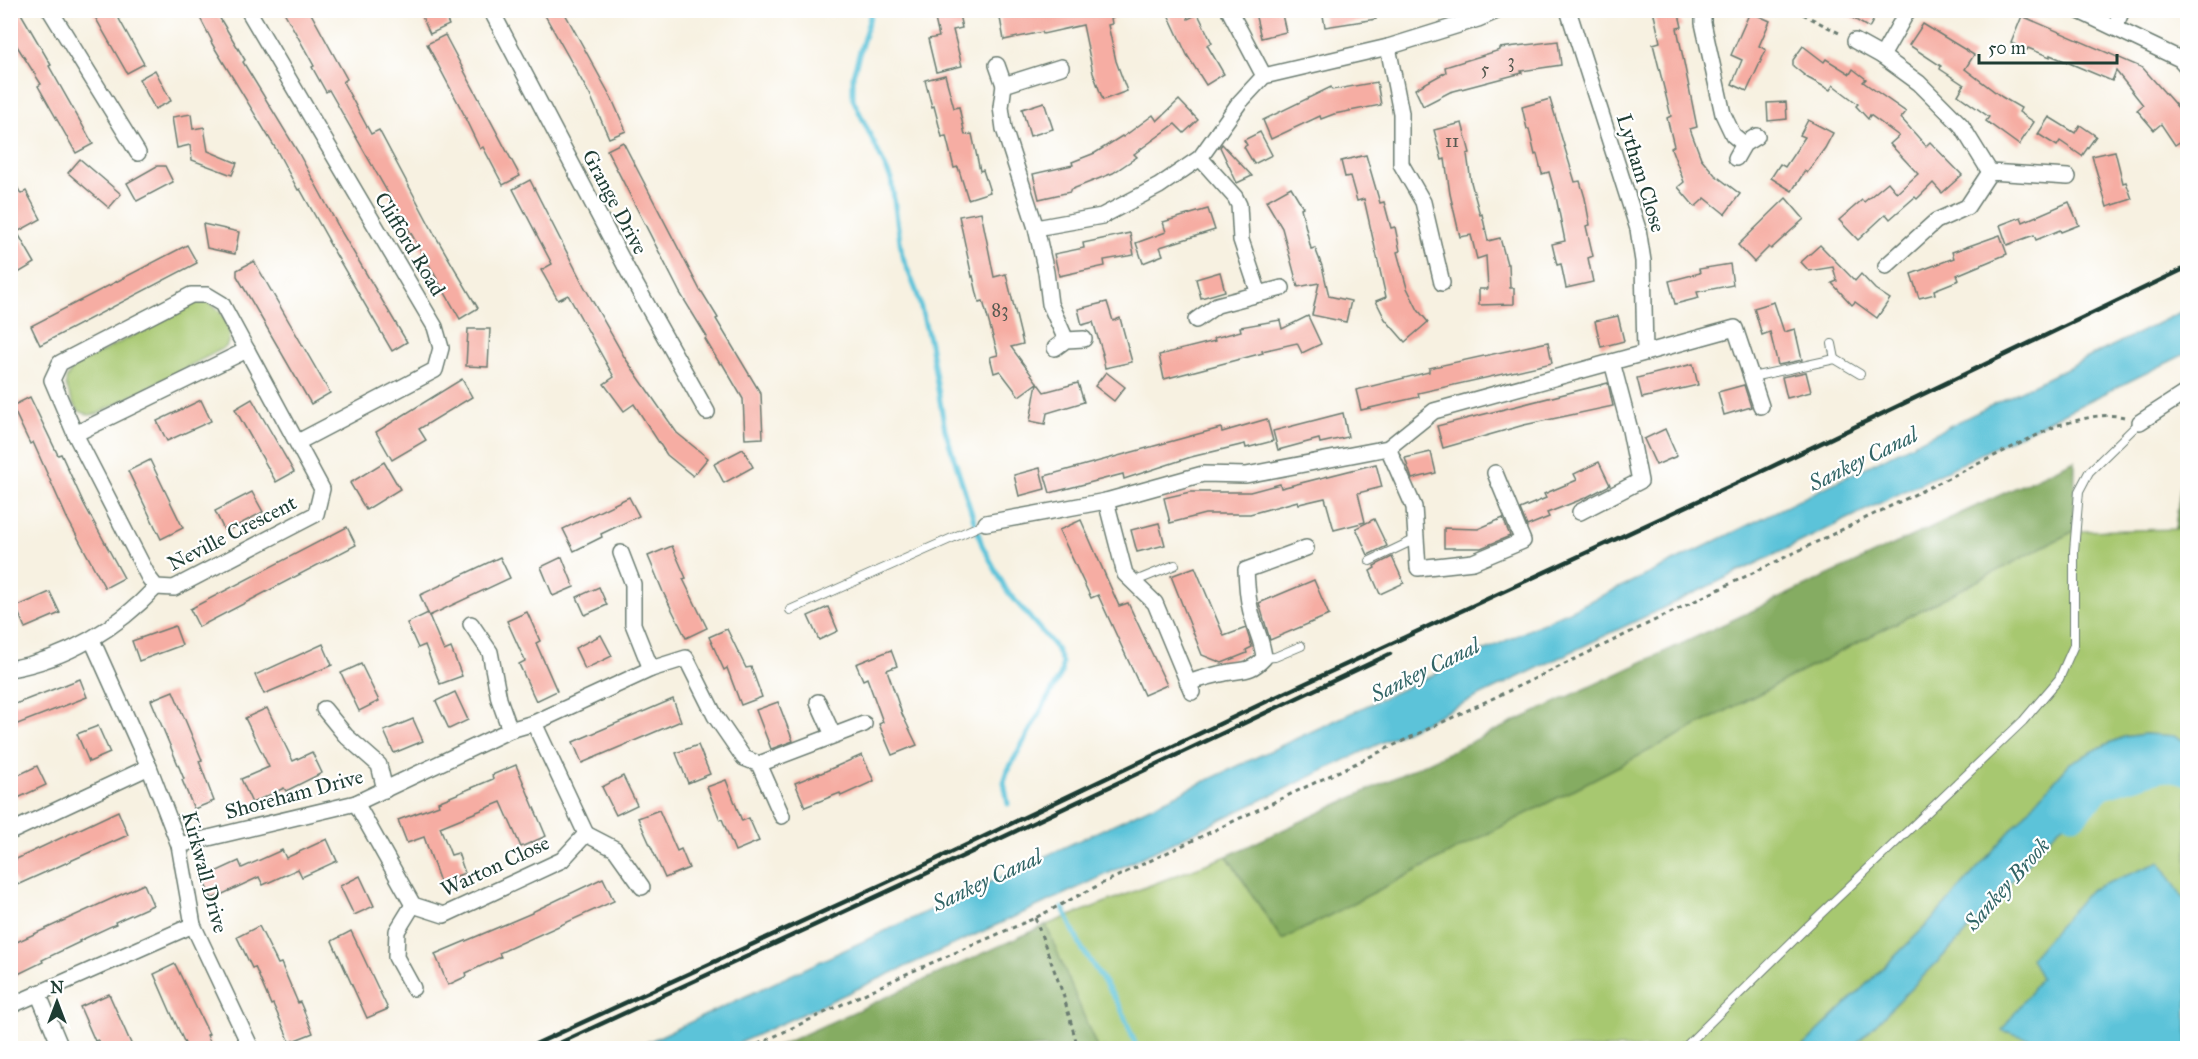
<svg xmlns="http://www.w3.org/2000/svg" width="2198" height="1059" viewBox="0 0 2198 1059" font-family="'IM FELL Great Primer',serif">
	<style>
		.green { fill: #a7c870; stroke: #638252; stroke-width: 1.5 }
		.forest { fill: #85ac62; stroke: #52744b; stroke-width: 1.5 }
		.water { fill: #5cc3d9; stroke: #3e8086; stroke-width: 1.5 }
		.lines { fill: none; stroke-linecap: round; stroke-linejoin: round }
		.stream { stroke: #5cc3d9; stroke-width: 5 }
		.river { stroke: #5cc3d9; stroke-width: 33 }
		.building { fill: #f6ada3 }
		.service-casing { stroke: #6b7c71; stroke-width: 10 }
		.minor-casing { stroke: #6b7c71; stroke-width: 18 }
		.path { stroke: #6b7c71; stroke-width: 3; stroke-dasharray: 4.5 4.5; stroke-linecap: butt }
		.service { stroke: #fff; stroke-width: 8 }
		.minor { stroke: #fff; stroke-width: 15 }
		.rail { stroke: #1f3d34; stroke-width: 4.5 }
		.labels { text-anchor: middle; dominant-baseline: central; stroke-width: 4.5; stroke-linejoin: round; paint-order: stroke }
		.number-label { font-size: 18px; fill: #555950 }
		.street-label { font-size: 21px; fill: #1f3d34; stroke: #fff }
		.water-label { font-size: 22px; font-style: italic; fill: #316566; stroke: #fff }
	</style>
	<rect width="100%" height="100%" fill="#fff"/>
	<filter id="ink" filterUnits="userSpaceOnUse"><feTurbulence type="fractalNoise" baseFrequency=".0167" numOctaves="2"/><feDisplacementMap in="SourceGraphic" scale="12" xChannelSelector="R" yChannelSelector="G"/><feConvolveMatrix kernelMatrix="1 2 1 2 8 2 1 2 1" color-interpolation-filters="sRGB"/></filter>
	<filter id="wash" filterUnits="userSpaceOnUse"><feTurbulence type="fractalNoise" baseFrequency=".008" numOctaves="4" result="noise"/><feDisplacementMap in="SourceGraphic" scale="24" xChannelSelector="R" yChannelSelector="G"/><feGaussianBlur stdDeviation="1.35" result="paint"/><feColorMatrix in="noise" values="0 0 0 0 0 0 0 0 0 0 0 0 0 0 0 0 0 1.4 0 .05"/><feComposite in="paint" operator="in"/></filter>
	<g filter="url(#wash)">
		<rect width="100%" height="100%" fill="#f7f1e1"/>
		<g class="green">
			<path d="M206,301C222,309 236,329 226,347L97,414L89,415L79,411L73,403L66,386V379L73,367L196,302Z"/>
			<path d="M2187,529V743L2175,736L2145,734L2124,737L2105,745L2070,763L1930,922L1801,1048H1097L1046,925L1227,856L1282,940L2074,531Z"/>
			<path d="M2161,770L2181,771L2187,776V1048H1852L1960,939L2057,830L2112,773Z"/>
		</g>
		<g class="forest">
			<path d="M2187,435V529H2175Z"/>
			<path d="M2075,460L2074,531L1282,940L1227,856Z"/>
			<path d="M1046,925L1097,1048H774Z"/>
		</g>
		<g class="water">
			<path d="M2187,309V353L1780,552L1086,884L728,1048H635L1661,568Z"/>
			<path d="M2145,734L2176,736L2187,743V776C2172,765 2131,772 2112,773L2057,830L1960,939L1852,1048H1801L1930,922L2070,763L2105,745L2124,737Z"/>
			<path d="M2160,862L2187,904V1048H2059L2002,1030L2041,978L2031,958L2090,890Z"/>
		</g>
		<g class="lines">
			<g class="stream">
				<path d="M872,10L853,75V99L891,179L902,255L917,293L930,343L945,430L982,545L1007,591L1056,648L1062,663L1061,674L1008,770L1004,782L1008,804"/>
				<path d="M1063,908L1081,947L1120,1006L1137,1048"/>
			</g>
			<path class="river" d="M2073,811L2099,783L2162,764L2188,769"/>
		</g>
		<g id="blocks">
			<g class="building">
				<path d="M10,10H19L51,65L49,66L93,144L76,153L38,86L41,84L10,35Z"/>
				<path d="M91,10H114L144,64L127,73Z"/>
				<path d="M196,10H215L245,60L243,62L298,152L342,233L407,342L392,351L328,241H329L300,189L298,190L276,149L211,42L212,41Z"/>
				<path d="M283,10H309L347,79L343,82L371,134L379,130L436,237L478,308L460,319L329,90L326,92L312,67L314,66Z"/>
				<path d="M419,10H442L449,25L430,34Z"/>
				<path d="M542,10H563L612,99L626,131L609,138L591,97Z"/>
				<path d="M933,10H958L962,28L953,30L962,66L936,72L928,39L939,37Z"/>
				<path d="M1037,10H1117L1118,16L1111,18L1112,24L1108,25L1116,61L1127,91L1103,100L1093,73L1083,25L1043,34L1042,32L1004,40L1000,18Z"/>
				<path d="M1166,10H1186L1188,19L1198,14L1212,43L1207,45L1224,74L1206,85L1187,55Z"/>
				<path d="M1267,10H1281L1286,32L1261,38L1255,13Z"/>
				<path d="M1322,10H1376V19L1325,27Z"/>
				<path d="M1653,10H1678L1682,27L1677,28L1697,127L1690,129L1701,158L1715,175L1740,194L1725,214L1705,198L1695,207L1678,187L1684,182L1671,148L1674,146L1667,118L1671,116L1653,44L1660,42Z"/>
				<path d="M1839,10H1879L1869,28Z"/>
				<path d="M1750,12L1770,21L1759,46L1766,50L1747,91L1732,84L1742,60L1731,55Z"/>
				<path d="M2022,16L2143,68L2179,109L2187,125V137L2175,145L2161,124L2154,130L2137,110L2143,105L2116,71L2112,81L2050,55V57L2028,48L2027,50L2011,43Z"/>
				<path d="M1923,24L1974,55L1965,69L2002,97L2021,108L2019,112L2034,122L2019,145L1986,121L1989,117L1958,95L1964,85L1940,69L1941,66L1909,45Z"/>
				<path d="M445,35L520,176L503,185L483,147L480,149L465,118H466L427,44Z"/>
				<path d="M1558,41L1561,65L1521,71L1522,73L1450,92L1423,106L1415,89L1446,72L1445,67L1500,50V48Z"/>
				<path d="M1803,46L1824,62L1826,59L1850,74L1853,69L1866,79L1863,82L1906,112L1901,118L1926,146L1930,142L1962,175L1942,193L1933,183L1917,199L1915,197L1890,219L1886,214L1858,240L1839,220L1862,200L1864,202L1888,182L1897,193L1918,174L1890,144L1899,136L1870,115L1868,119L1856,106L1858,104L1833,85L1830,90L1808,78L1793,66V60Z"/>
				<path d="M155,70L171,101L155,109L139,79Z"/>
				<path d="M945,75L954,108L959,107L965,135L972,134L980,171L983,170L990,192L968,199L958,167L954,168L946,136L942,137L934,106L932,107L925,80Z"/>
				<path d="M1377,82L1381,105L1334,114L1321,119L1320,116L1271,139L1263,120L1331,87L1332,90Z"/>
				<path d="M1550,99L1575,182L1580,181L1585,198L1590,225L1586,226L1593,256L1588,258L1593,282L1566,288L1561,264L1557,265L1552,244L1565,241L1556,197L1549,172L1542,174L1537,154L1535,155L1529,129H1527L1522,107Z"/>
				<path d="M1179,100L1198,120L1184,133L1175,124L1134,154L1137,157L1113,173L1070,190V192L1039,199L1033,174L1073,165L1072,162L1095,153L1122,136L1123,137L1153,115L1157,121Z"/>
				<path d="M1044,102L1053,129L1030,136L1022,109Z"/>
				<path d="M1786,102L1787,119L1768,121L1767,103Z"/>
				<path d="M191,114L193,129L204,127L208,151L237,163L232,175L192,160L190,145L177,148L172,117Z"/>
				<path d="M2049,117L2075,133L2080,125L2096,136L2082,156L2060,141L2057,146L2038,134Z"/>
				<path d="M1808,120L1833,133L1825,148L1807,173L1805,171L1792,191L1771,178L1780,164L1785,167L1805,137L1800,135Z"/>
				<path d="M1462,123L1470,153L1467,154L1471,182L1480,215L1482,214L1488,241L1500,238L1507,264H1509L1510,288H1514V304L1479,305V289H1488L1486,256L1477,259L1471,235L1460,237L1450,194L1445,159L1442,160L1434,130Z"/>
				<path d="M1260,132L1272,155L1254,164L1244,147L1247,145L1244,140Z"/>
				<path d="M623,142L701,292H702L718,318L716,319L761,394L763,438L745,439L743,399L722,363L720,364L705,339L707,337L680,293L607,150Z"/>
				<path d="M1222,144L1252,176L1237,183L1220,147Z"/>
				<path d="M2115,151L2123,183L2126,182L2132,199L2107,207L2092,156Z"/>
				<path d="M1366,155L1380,203L1384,202L1391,228L1395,227L1400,251L1397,252L1407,288L1418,310L1428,322L1405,342L1385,319L1376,301L1386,297L1364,199L1357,201L1350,176L1345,177L1341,161Z"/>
				<path d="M80,159L121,194L109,208L68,173Z"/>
				<path d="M157,166H165L173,182L137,201L127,183Z"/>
				<path d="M10,174L21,194L26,191L41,219L17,232L35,263L10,278Z"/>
				<path d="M530,180L584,286L625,358L677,433L708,458L693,476L667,455L634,404L624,411L604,384L614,377L568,295L558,300L541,270L552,264L513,189Z"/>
				<path d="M1291,187L1303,207L1301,208L1311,249L1315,248L1322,266L1329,296L1351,301L1346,322L1312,315L1319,283L1298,287L1282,228L1266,201Z"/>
				<path d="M1786,198L1804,219L1771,249L1769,247L1754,262L1738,245Z"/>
				<path d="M2069,202L2079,225L2061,232L2060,230L2036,240L2034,235L2007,245L2000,225L2021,217L2023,222Z"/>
				<path d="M1208,209L1215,230L1160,247L1163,255L1143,263L1136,243L1166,232L1163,222Z"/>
				<path d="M981,212L994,277L1006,274L1023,344L1011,347L1044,392L1078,383L1084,402L1047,413L1045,424L1030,421L1037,383L1019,396L1000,371L994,373L990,357L998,355L983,301L979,302L973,276L972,277L959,216Z"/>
				<path d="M203,224L239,232L235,254L207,248Z"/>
				<path d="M1130,233L1134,255L1104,260L1105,266L1059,276L1054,254L1084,248L1083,243Z"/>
				<path d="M2000,235L2007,254L1957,275L1959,280L1934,290L1935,294L1919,298L1911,274L1954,258L1952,252Z"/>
				<path d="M187,245L197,263L40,345L31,326Z"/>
				<path d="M1820,245L1855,281L1861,274L1875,289L1890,299L1877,318L1855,302L1852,305L1832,283L1837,281L1833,267L1809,271L1801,262Z"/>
				<path d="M254,261L330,393L311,404L237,276V270Z"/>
				<path d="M1730,264L1733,285L1697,292L1699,298L1675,304L1669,281L1700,273L1699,269Z"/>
				<path d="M1220,272L1225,291L1201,298L1196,279Z"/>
				<path d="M1107,302L1113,321L1120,318L1132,362L1105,368L1102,354H1103L1093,322L1082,325L1078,309Z"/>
				<path d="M1774,302L1784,332L1795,329L1802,360L1778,365L1770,332L1762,335L1754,308Z"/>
				<path d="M1308,316L1321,344L1302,353L1297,343L1262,351L1263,353L1164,379L1159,355L1215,341L1214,338L1241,331L1240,327L1280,320L1282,329Z"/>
				<path d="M1618,316L1624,341L1601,347L1595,321Z"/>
				<path d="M468,329H490L488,367L466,366Z"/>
				<path d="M1548,342L1552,363L1418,393L1419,397L1361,410L1356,390L1429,372V368Z"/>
				<path d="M1693,364L1698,385L1642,398L1637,378Z"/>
				<path d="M1106,372L1125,387L1114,401L1095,386Z"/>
				<path d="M1806,372L1811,392L1787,398L1782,377Z"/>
				<path d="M462,379L472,397L419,429L426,440L392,460L376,432Z"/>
				<path d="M1608,383L1613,406L1524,425L1443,448L1437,426Z"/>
				<path d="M1744,385L1751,407L1724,415L1718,392Z"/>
				<path d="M30,397L58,455L61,454L84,504L124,578L105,588L67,518L33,442L30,444L12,406Z"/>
				<path d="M252,399L294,472L276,482L235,409Z"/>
				<path d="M201,400L211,421L167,441L157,421Z"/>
				<path d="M1343,413L1348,437L1320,443L1319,439L1278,450L1273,431Z"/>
				<path d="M1267,419L1273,441L1246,448L1245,444L1191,457L1124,479L1123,474L1050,493L1045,476L1198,434L1221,428L1222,432Z"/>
				<path d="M1665,429L1677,456L1656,465L1644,439Z"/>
				<path d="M743,449L753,467L724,483L714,464Z"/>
				<path d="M1431,452L1436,473L1412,479L1405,458Z"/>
				<path d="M150,460L183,528L161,539L128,471Z"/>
				<path d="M384,462L400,489L366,510L350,483Z"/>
				<path d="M1599,462L1610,485L1585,498L1547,513L1549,517L1527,526L1520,509L1546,498L1544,494L1577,480L1574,474Z"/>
				<path d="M1376,464L1382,487L1358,493L1365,522L1334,530L1325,498L1299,504L1298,501L1250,514H1205L1170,523L1164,498L1190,492H1250L1280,484L1281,488Z"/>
				<path d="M1040,468L1045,489L1019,496L1014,475Z"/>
				<path d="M252,492L263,512L225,532L215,511Z"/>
				<path d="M629,497L639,516L601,534L602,537L574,551L563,529Z"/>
				<path d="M1503,518L1510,536L1481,548H1444V528L1478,529Z"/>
				<path d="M1374,519L1387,546L1368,555L1356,528Z"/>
				<path d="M1081,520L1119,606L1128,603L1167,685L1144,695L1098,595L1091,598L1059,530Z"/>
				<path d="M1159,523L1165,545L1137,552L1131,530Z"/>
				<path d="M347,527L356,545L199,627L190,609Z"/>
				<path d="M672,546L686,578L683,579L707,628L686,638L663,592L648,556Z"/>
				<path d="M500,557L510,578L429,616L420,595Z"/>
				<path d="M562,557L574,587L553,596L541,567Z"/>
				<path d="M1392,557L1404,583L1380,594L1370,571L1375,568L1374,566Z"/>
				<path d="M1195,567L1224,636L1246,628L1252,647L1246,650L1247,653L1222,663L1202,655L1171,576Z"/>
				<path d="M1314,580L1329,615L1270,640L1259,603Z"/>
				<path d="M599,587L607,605L585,615L577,597Z"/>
				<path d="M50,592L60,613L25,628L16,607Z"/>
				<path d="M828,607L838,631L819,640L808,616Z"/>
				<path d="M527,612L540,641L536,643L557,691L536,701L519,664L525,661L507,621Z"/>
				<path d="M428,613L444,651L451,648L462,676L440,684L425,645L418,648L407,623Z"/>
				<path d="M175,626L182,645L139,661L132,641Z"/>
				<path d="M727,629L746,668L751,667L762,697L741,705L727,668L724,670L709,637Z"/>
				<path d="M601,635L612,656L585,669L575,648Z"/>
				<path d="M323,644L332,665L264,694L255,675Z"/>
				<path d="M891,650L897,666L887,670L902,714L917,745L892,755L879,724L883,722L867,678L863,680L856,664Z"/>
				<path d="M361,664L379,701L359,711L341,673Z"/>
				<path d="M80,679L87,697L10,727V706Z"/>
				<path d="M173,691L202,760L199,761L214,801L194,809L182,780L184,779L151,700Z"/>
				<path d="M455,692L468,720L449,729L436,701Z"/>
				<path d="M673,699L681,721L582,763L573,742Z"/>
				<path d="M778,702L793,741L771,749L756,710Z"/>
				<path d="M267,708L293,761L312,752L322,773L286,791L284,788L252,803L241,779L269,767L245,718Z"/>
				<path d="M413,719L423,741L394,753L384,731Z"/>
				<path d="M98,726L110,753L89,762L77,734Z"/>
				<path d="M698,745L710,774L688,783L676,753Z"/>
				<path d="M862,755L874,781L841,796L840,793L805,807L795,783L819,773V774Z"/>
				<path d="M516,765L546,836L521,847L501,802L440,827L451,855L458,853L465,873L440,882L424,837L407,843L398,820L439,805L438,802L493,779L492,775Z"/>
				<path d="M37,766L46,785L18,798L10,779Z"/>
				<path d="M623,776L637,805L616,815L602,787Z"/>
				<path d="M726,780L742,821L749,818L759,841L735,851L722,819L720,820L707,787Z"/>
				<path d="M659,810L677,851L681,849L689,868L665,878L638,818Z"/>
				<path d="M118,811L128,835L17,885L10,871V862Z"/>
				<path d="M327,839L337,861L302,877L298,869L263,885L259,877L212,899L202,878L239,861L242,868L282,850L286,858Z"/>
				<path d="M360,876L374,906L354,915L340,886Z"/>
				<path d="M603,878L614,901L499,953L501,957L466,973L467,976L448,985L435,954L532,913V912Z"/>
				<path d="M144,884L153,905L115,922L116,924L79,941L80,942L42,960L43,962L10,978V945Z"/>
				<path d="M259,926L278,964L281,963L298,1003L300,1002L313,1033L290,1042L273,1004L271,1005L255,967L252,968L237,937Z"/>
				<path d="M351,931L388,1009L367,1018L332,941Z"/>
				<path d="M175,964L209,1034L207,1035L213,1048H187L171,1013L154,974Z"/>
				<path d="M109,994L133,1048H101L98,1040L95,1041L80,1007Z"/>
			</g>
		</g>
	</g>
	<g filter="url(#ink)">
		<use href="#blocks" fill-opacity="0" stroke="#6b7c71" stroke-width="1.5"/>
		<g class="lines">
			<g class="service-casing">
				<g id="service">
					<path d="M1832,344L1835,359"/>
					<path d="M1752,377L1835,359L1860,374"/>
					<path d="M1370,561L1416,539"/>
					<path d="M1133,582L1175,565"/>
					<path d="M790,610L986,523"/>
					<path d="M1264,658L1275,657L1301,646"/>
					<path d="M1684,1048L1809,925L2023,721L2059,679L2074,645V551L2079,491L2089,472L2140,422"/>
				</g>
			</g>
			<g class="minor-casing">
				<g id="minor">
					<path d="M50,10L138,153"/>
					<path d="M248,10L435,327L441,348L435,370L298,442"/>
					<path d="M491,10L628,271L707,412"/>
					<path d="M1229,10L1264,76"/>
					<path d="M1568,10L1638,229L1643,261L1645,352"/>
					<path d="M1703,10V23L1723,114L1733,135L1744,144"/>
					<path d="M1908,10L1882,56L1919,83L1961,125L1990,172"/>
					<path d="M2077,10L2180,59L2188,68"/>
					<path d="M2115,27L2122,10"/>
					<path d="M1855,41L1882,56"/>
					<path d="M1388,47L1401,113V164L1423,202L1442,283"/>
					<path d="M997,65L1004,85L1061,67"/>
					<path d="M1004,85L1001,107L1004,129L1036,228L1046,272L1050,304L1066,340"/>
					<path d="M1200,158L1235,197L1239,205L1241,240L1259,294"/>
					<path d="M1736,158L1744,144L1757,136"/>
					<path d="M1036,228L1102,216L1159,186L1200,158L1239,103L1264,76L1388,47L1478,19L1499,10"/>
					<path d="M1886,266L1936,221L1967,207L1990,172L2068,177"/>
					<path d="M191,295H207L222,304L322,489L316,514L174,588L156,587L149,578L75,434L52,380L60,363Z"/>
					<path d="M1196,320L1217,305L1282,288"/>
					<path d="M1055,348L1066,340L1084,339"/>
					<path d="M2140,422L2188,391"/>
					<path d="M75,434L247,350"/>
					<path d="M1388,448L1414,507L1418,568L1473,562L1523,541L1495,473"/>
					<path d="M1106,501L1125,574L1155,603L1192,692"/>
					<path d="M1580,512L1640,481L1630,430L1612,362"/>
					<path d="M986,523L1106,501L1203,474L1246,475L1388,448L1434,411L1735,328L1761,406"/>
					<path d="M621,553L633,584V624L651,669"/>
					<path d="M471,624L490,652L499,699L510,730"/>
					<path d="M92,640L149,767L179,845L193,925L251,1048"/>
					<path d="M10,669C66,659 118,628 156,587"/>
					<path d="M1188,683C1200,679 1213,675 1225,673C1243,669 1250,673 1264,658C1263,644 1258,635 1254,622C1248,605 1247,588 1246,570L1306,548"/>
					<path d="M818,702L833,735"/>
					<path d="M324,709L346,736L379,765L385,790"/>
					<path d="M759,764L864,724"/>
					<path d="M356,803L413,905L444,915L562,860L586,834L534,723"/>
					<path d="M10,832L149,767"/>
					<path d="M586,834L615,849L642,887"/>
					<path d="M179,845L356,803L510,730L534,723L651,669L686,658L715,716L744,758L759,764L782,816"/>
					<path d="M413,905L397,931L396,957L413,988"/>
					<path d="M38,993L61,1048"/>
					<path d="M10,1006L193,925"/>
				</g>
			</g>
			<g class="path">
				<path d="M1795,10L1841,34"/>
				<path d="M1035,918L1063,994L1078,1048"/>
				<path d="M750,1048L904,975L1035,918L1101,884L1540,676L2058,425C2082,420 2099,412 2124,417"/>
			</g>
			<use href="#service" class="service"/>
			<use href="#minor" class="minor"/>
			<g class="rail">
				<path d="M527,1048L918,868L1276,697L1769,468L2188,267"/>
				<path d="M549,1048L921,876L1390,654"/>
			</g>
		</g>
	</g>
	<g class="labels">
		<g class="number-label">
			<text x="1511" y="61">3</text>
			<text x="1485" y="69">5</text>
			<text x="1452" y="141">11</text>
			<text x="1000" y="310">83</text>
		</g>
		<g class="street-label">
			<text transform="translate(1641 173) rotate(73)">Lytham Close</text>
			<text transform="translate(615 202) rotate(62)">Grange Drive</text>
			<text transform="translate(410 244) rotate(59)">Clifford Road</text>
			<text transform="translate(232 533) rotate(-27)">Neville Crescent</text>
			<text transform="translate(294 794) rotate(-15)">Shoreham Drive</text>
			<text transform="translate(495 866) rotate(-25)">Warton Close</text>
			<text transform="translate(205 872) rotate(75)">Kirkwall Drive</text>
		</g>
		<g class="water-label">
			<text transform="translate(1863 459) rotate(-26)">Sankey Canal</text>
			<text transform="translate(1425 670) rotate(-26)">Sankey Canal</text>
			<text transform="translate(987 880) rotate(-25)">Sankey Canal</text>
			<text transform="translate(2007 884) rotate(-48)">Sankey Brook</text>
		</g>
	</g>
	<rect width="2198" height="1059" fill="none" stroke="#fff" stroke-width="36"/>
	<g transform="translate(57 1002)" stroke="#ffffff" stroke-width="4.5" paint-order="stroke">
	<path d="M0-4.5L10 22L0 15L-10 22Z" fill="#1f3d34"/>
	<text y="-9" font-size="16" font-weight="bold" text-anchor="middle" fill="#1f3d34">N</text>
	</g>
	<path d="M1979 54v9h138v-9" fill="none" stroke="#1f3d34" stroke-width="3"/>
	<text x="1988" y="54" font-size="18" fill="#1f3d34" stroke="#ffffff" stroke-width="4.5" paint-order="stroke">50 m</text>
</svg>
